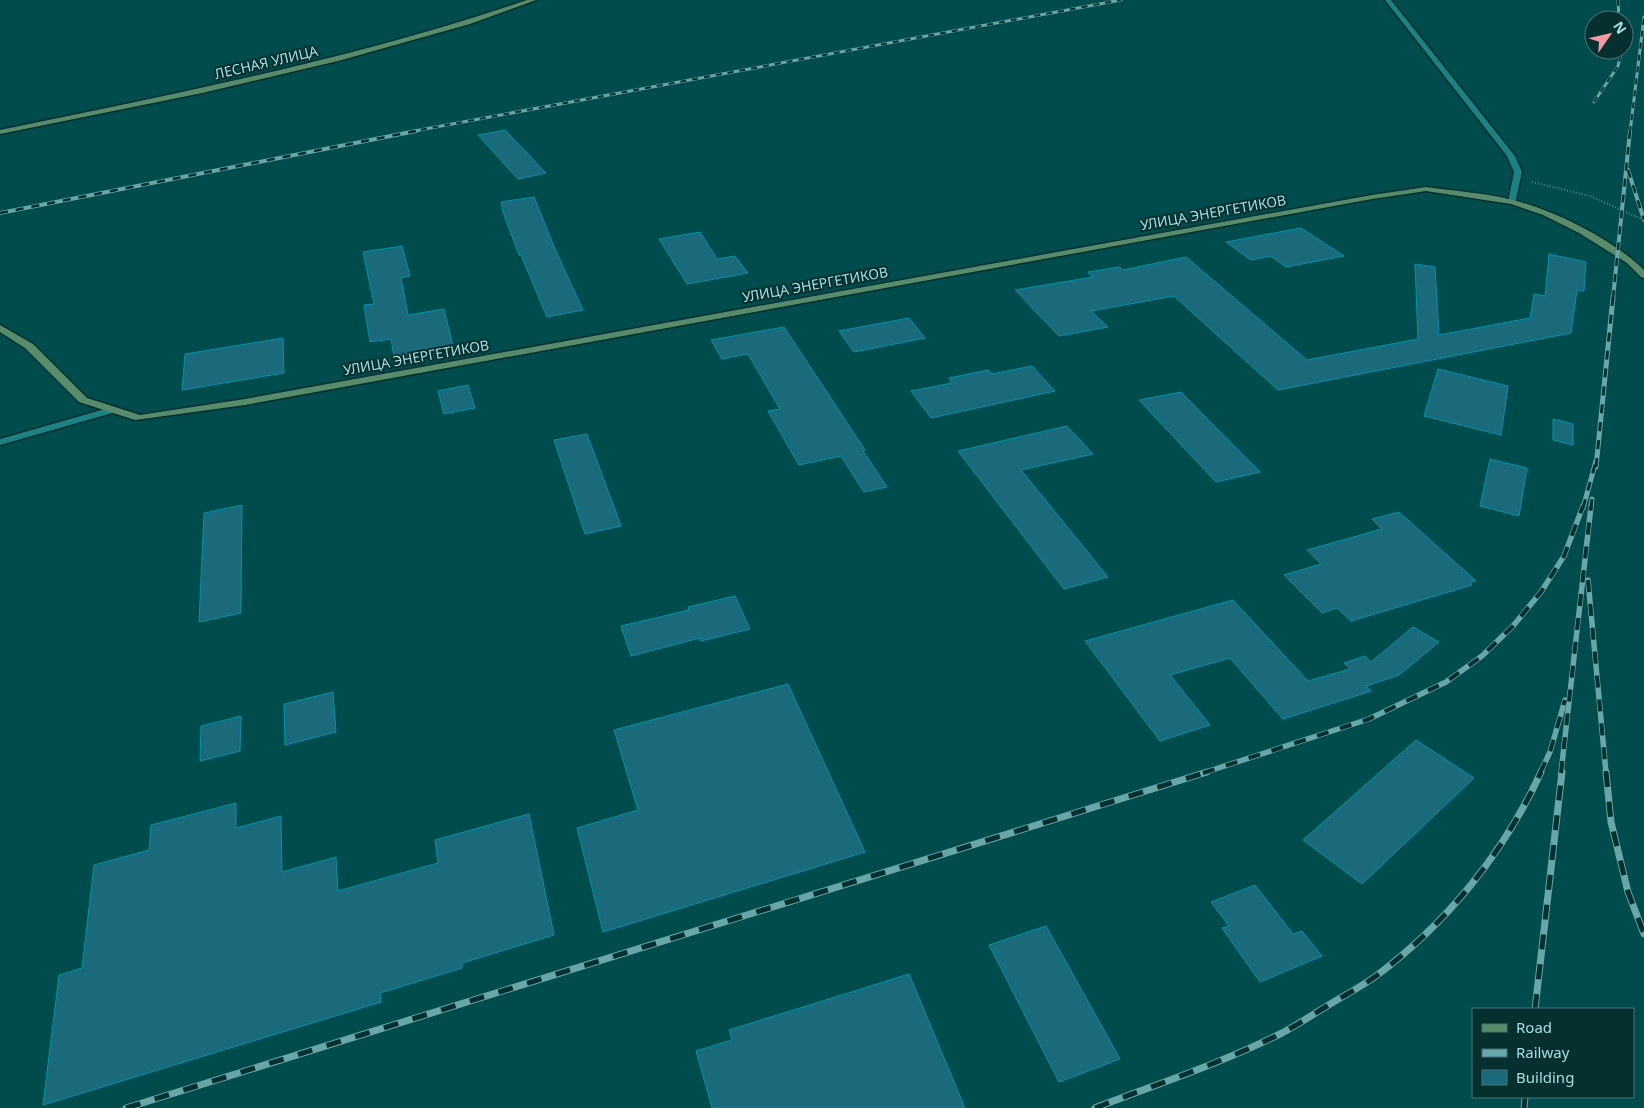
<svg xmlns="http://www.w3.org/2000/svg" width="1644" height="1108" viewBox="0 0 1644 1108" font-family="'Noto Sans',sans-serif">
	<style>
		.building { fill: #1b6a7c; stroke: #0092ac }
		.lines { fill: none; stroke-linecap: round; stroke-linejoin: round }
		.minor-casing { stroke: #062f30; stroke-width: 3 }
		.secondary-casing { stroke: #062f30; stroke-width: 3 }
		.path { stroke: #4a8c8c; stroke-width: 2; stroke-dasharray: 1 2; stroke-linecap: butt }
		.minor { fill: #1d8182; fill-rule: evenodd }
		.secondary { fill: #588b69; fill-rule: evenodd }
		.rail-far4-casing { stroke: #69a6a7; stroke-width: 3 }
		.rail-far3-casing { stroke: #69a6a7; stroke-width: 4 }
		.rail-far2-casing { stroke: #69a6a7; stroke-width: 5 }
		.rail-far1-casing { stroke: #69a6a7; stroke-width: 5.5 }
		.rail-casing { stroke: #69a6a7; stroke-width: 7 }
		.rail-far4 { stroke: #062f30; stroke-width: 2; stroke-dasharray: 6; stroke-linecap: butt }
		.rail-far3 { stroke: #062f30; stroke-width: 2.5; stroke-dasharray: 8; stroke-linecap: butt }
		.rail-far2 { stroke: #062f30; stroke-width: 3; stroke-dasharray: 9; stroke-linecap: butt }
		.rail-far1 { stroke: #062f30; stroke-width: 4; stroke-dasharray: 12; stroke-linecap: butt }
		.rail { stroke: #062f30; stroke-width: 5; stroke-dasharray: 15; stroke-linecap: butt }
		.labels { text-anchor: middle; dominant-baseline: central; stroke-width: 4; stroke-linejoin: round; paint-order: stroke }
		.far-street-label { font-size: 14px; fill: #aadede; stroke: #062f30 }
	</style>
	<rect width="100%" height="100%" fill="#004c4d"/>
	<g class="building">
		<path d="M505,130L546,173L518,179L478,135Z"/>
		<path d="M534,197L555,249L583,310L547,317L521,255H519L503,212L501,202Z"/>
		<path d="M1301,228L1344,256L1286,267L1271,256L1251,260L1226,242Z"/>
		<path d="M700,232L717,259L735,256L748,273L687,284L659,239Z"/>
		<path d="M402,246L410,276L401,278L408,315L444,309L453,346L394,356L391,339L370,342L364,305L374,304L363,252Z"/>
		<path d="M1549,254L1586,262L1584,291L1577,290L1571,333L1278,390L1174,296L1091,311L1108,327L1059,336L1015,290L1093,277L1088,272L1120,267L1123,270L1186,257L1307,360L1418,339L1415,264L1435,267L1439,335L1530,318L1534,294L1545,296Z"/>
		<path d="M909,318L925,338L854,352L839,331Z"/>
		<path d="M784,327L865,450L863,451L887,487L864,492L841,456L799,465L768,411L780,409L748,354L722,359L711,340Z"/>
		<path d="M283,338L284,373L182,390L185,354Z"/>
		<path d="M1032,366L1055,391L931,418L911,391L952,383L949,378L988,370L992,374Z"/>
		<path d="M1438,369L1508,386L1501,435L1424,416Z"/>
		<path d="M468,385L475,408L444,414L438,391Z"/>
		<path d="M1181,392L1260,472L1216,482L1139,400Z"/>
		<path d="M1553,419L1573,424V445L1553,440Z"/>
		<path d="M1067,426L1093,454L1021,470L1108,577L1064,589L958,451Z"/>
		<path d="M587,434L621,526L585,534L554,440Z"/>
		<path d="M1490,459L1527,468L1519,516L1480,506Z"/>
		<path d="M242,505L241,613L199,622L204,513Z"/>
		<path d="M1399,512L1476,581L1470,582L1472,585L1351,621L1337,608L1322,613L1284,575L1321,564L1307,550L1382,529L1372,519Z"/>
		<path d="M735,596L750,629L701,641L700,638L631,656L621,626L689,610L688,607Z"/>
		<path d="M1233,600L1308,681L1350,669L1344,663L1365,656L1371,662L1413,627L1439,642L1399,675L1366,686L1371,691L1283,719L1230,658L1170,675L1210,725L1160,741L1085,641Z"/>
		<path d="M788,684L865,852L603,932L577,828L638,810L614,730Z"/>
		<path d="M333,692L336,732L285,745L284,704Z"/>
		<path d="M241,716L240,751L200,761L201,726Z"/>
		<path d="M1416,740L1474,778L1362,884L1303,840Z"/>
		<path d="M236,803V828L281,816L282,872L336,857L338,891L438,863L435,840L529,814L554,935L462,963V968L380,993L381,1002L43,1105L59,975L82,968L94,865L149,850L151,825Z"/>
		<path d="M1255,885L1293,934L1302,931L1322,956L1260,982L1222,928L1229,926L1211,902Z"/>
		<path d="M1046,926L1120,1059L1059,1082L989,945Z"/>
		<path d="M909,974L965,1108H712L696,1051L732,1040L729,1030Z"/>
	</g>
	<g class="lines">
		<g class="minor-casing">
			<g id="minor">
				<path d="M1385,0H1391L1515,156L1522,172L1515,204L1508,202L1514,172L1507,156Z"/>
				<path d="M112,407L116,408L117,410L116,412L0,445V439Z"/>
			</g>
		</g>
		<g class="secondary-casing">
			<g id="secondary">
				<path d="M527,0H536L470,24L338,61L202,93L0,134V130C178,93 355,59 527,0Z"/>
				<path d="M1426,187C1455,191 1485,193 1513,200C1554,210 1614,240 1644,270V278L1641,277L1627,263L1579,233L1543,215L1511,204L1426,191L1372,199L245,405L135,420L79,402L25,348L0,332V325L33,344L87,398L140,415L245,399L1372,195Z"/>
			</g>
		</g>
		<path class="path" d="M1532,182L1590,196L1644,220"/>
		<use href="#minor" class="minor"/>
		<use href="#secondary" class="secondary"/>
		<g class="rail-far4-casing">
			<g id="rail-far4">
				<path d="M1618,0L1619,20"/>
				<path d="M1594,102L1618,66L1622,50"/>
				<path d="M409,132L1121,0"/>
				<path d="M1630,132L1644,17"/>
			</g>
		</g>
		<g class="rail-far3-casing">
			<g id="rail-far3">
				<path d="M1628,170L1644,220"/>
				<path d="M0,213L416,131"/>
				<path d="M1613,298L1630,131"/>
			</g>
		</g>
		<g class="rail-far2-casing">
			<g id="rail-far2">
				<path d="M1596,467L1613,297"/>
				<path d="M1583,508L1596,461"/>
				<path d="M1591,508L1592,499"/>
			</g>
		</g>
		<g class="rail-far1-casing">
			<g id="rail-far1">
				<path d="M1588,580L1606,773"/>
				<path d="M1203,773L1369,719L1446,682L1482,656L1513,626L1541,592L1564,556L1583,506"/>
				<path d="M1540,773L1550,752L1565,700"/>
				<path d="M1561,773L1591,506"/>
			</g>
		</g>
		<g class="rail-casing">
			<g id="rail">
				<path d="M1606,772L1611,822L1628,892L1644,934"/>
				<path d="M1535,1009L1562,772"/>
				<path d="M126,1108L1207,772"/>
				<path d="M1095,1108C1157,1084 1222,1063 1282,1033C1297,1025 1312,1015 1327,1006C1343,996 1361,987 1376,976C1447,923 1504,853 1541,772"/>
				<path d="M1524,1108L1525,1097"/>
			</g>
		</g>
		<use href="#rail-far4" class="rail-far4"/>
		<use href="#rail-far3" class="rail-far3"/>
		<use href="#rail-far2" class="rail-far2"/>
		<use href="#rail-far1" class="rail-far1"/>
		<use href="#rail" class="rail"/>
	</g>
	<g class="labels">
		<g class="far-street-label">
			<text transform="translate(266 62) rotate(-13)">ЛЕСНАЯ УЛИЦА</text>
			<text transform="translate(1213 212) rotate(-10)">УЛИЦА ЭНЕРГЕТИКОВ</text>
			<text transform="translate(815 284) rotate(-10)">УЛИЦА ЭНЕРГЕТИКОВ</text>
			<text transform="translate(416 357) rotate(-10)">УЛИЦА ЭНЕРГЕТИКОВ</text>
		</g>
	</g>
	<rect x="1472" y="1008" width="162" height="90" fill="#062f30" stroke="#487576"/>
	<rect x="1482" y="1024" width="25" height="8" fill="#588b69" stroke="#487576"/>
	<text x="1516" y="1033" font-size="15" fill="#aadede">Road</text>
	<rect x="1482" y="1049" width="25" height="8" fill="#69a6a7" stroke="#487576"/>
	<text x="1516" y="1058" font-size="15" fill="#aadede">Railway</text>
	<rect x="1482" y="1070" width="25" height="15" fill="#1b6a7c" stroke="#487576"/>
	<text x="1516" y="1083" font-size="15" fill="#aadede">Building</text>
	<g transform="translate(1609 35) rotate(56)"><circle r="24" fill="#062f30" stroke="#487576"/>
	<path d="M0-4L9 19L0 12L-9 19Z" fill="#f49aa0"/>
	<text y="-8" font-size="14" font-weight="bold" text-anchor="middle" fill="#aadede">N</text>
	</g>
</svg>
